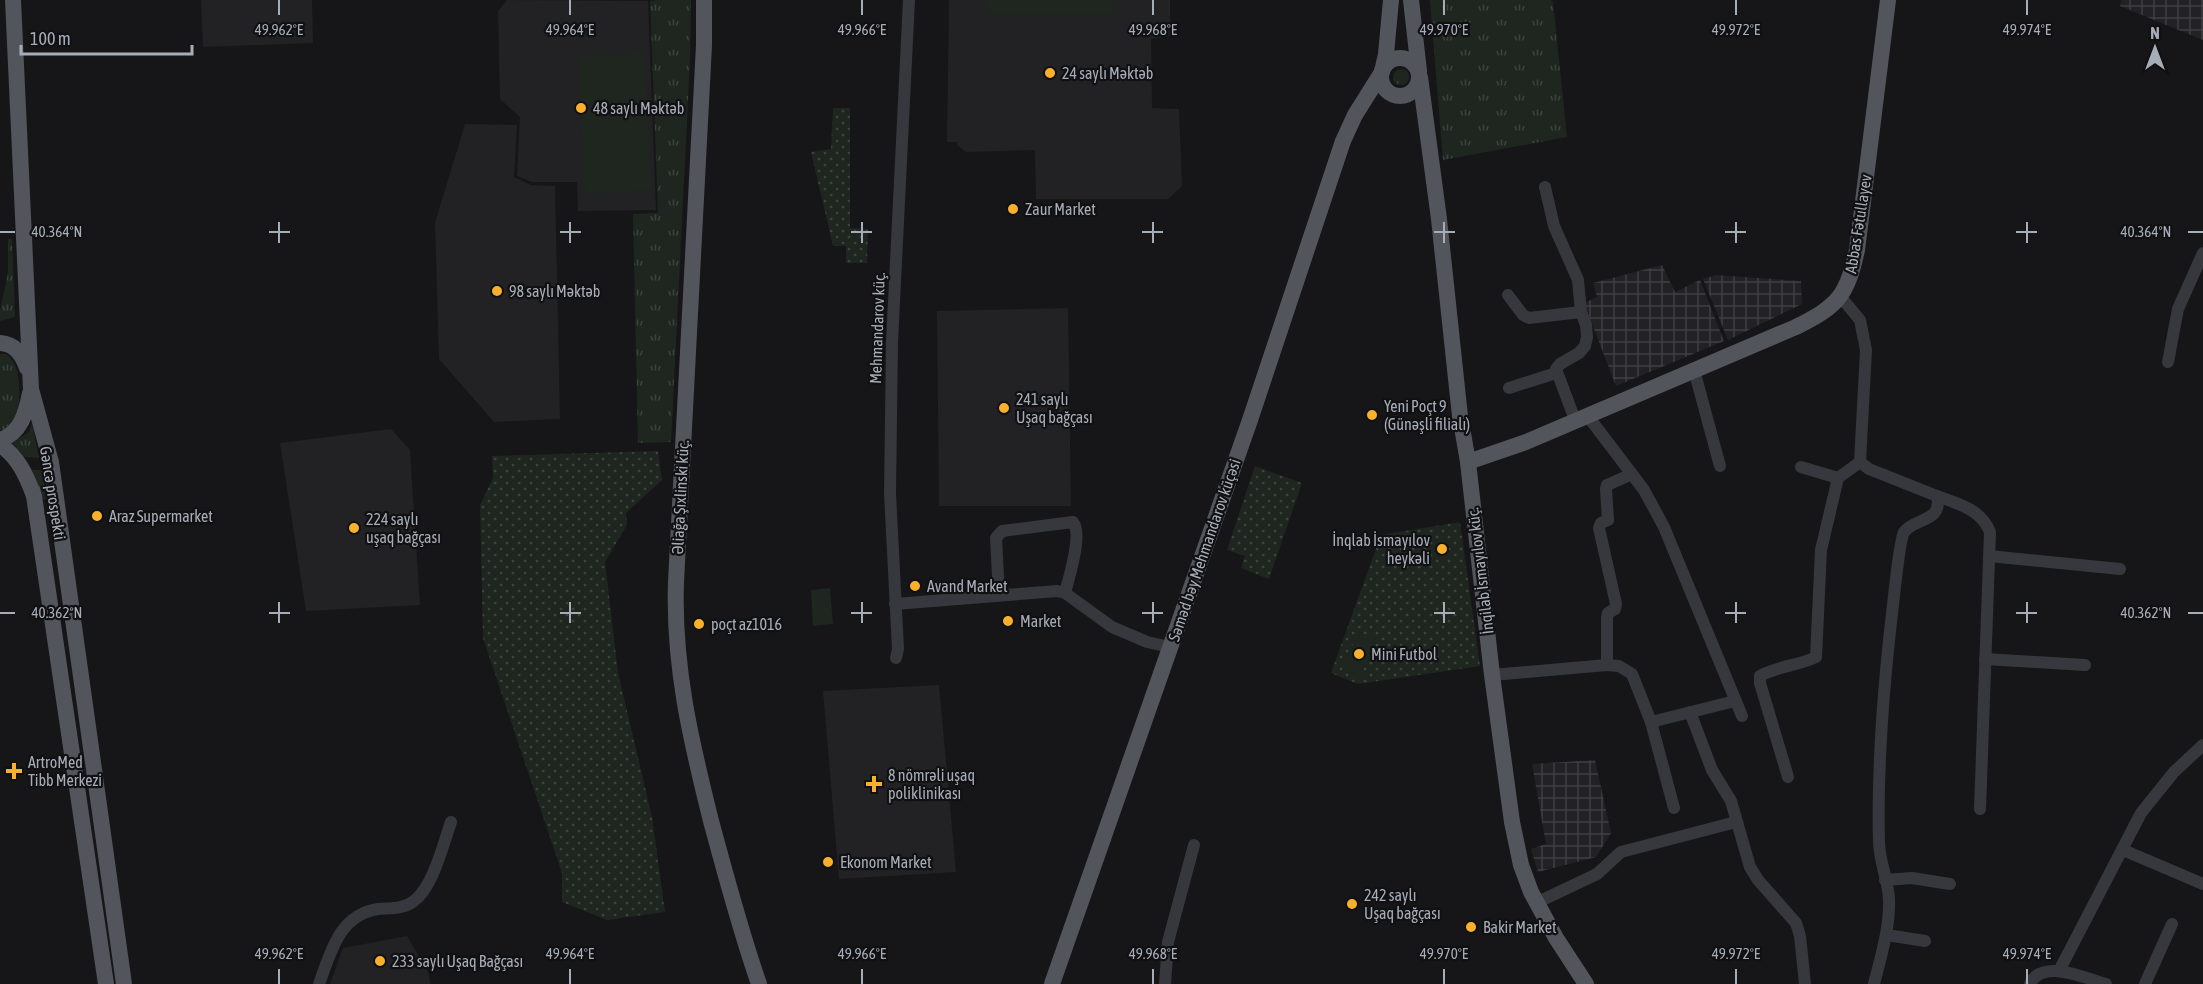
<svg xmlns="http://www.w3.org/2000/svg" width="2203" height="984" viewBox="0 0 2203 984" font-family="'Asap Condensed',sans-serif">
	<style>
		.built { fill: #222225 }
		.industrial { fill: url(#industrial-grid) }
		.grass { fill: url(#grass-tufts) }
		.park { fill: url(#park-dots) }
		.pitch { fill: #1e261f }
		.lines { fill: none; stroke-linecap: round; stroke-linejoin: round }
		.minor { stroke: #37383d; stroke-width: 12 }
		.major { stroke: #53555c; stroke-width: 16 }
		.ticks { fill: none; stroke: #a7adb8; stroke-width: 2 }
		.poi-dot { fill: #f9b12d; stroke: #111113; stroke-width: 2 }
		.labels { text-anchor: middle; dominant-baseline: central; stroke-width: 4.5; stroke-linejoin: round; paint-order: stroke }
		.poi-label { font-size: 16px; fill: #a7adb8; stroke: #111113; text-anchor: start }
		.street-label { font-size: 16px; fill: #a7adb8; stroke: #111113 }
		.ticks-label { font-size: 15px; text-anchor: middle; fill: #a7adb8; stroke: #111113; stroke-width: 4.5; stroke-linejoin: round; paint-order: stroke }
	</style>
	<defs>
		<pattern id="industrial-grid" width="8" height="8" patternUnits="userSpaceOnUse" patternTransform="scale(1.5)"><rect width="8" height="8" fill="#222225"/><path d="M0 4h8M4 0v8" fill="none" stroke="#3f3f43"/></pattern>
		<pattern id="grass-tufts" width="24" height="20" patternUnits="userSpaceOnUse" patternTransform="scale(1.5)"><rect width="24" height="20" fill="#1e261f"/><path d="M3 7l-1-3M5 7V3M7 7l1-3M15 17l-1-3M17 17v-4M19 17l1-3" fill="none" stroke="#3c433d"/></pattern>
		<pattern id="park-dots" width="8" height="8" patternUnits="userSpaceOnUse" patternTransform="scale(1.5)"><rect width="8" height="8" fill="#1e261f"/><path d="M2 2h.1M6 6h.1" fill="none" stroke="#3c433d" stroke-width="1.8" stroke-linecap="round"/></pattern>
	</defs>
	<rect width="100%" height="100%" fill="#161618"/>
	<g class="built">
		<path d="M201,0H312L313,43L203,47Z"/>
		<path d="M507,0L648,1L656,210L578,211L577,182H532L517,176L520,117L500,99L498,11Z"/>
		<path d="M949,0H1170V36L1151,39L1152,108L1179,109L1182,186L1168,199H1036L1035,150L966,152L957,145V142H947Z"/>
		<path d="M465,124L517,125L514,177L531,185L555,186L560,419L494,422L439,359L435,223Z"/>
		<path d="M1068,308L1071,506H939L937,311Z"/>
		<path d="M391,429L410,450L420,605L306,611L280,443Z"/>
		<path d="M939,685L956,872L839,879L823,691Z"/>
		<path d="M407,936L429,974L430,984H330L343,948Z"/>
	</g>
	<g class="industrial">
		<path d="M2121,0H2203V40L2120,6Z"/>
		<path d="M1662,265L1675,292L1700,280L1724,341L1616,386L1584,303L1597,297L1593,283Z"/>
		<path d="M1716,275L1801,281L1802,304L1728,340L1703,279Z"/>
		<path d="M1595,760L1611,833L1596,857L1538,872L1531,849L1546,844L1532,764Z"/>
	</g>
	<g class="grass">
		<path d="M660,0H691L690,59L671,442L638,443L633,214L658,213L650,1Z"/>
		<path d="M1430,0H1551L1553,2L1567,137L1443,160Z"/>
		<circle cx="1401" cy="77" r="8"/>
		<path d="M8,239H12L15,317L0,321V311L8,273Z"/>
		<path d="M0,354H6C23,365 20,401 17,419L3,430H0Z"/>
		<path d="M32,423L39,458L25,457L12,443L29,432Z"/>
		<path d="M30,470H42L47,499H42Z"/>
	</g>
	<g class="park">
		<path d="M833,108H850V228L868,229L867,263H846V246H833L811,152L831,149Z"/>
		<path d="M658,451L662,480L626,513L627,525L605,562L618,673L652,817L665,912L607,920L562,902V873L483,638L480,505L493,478L492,456Z"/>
		<path d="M1255,466L1302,483L1269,579L1241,568L1245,556L1227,550Z"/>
		<path d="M1460,522L1480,666L1358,684L1331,673L1381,535Z"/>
	</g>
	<g class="pitch">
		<rect x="986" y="0" width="126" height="14"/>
		<path d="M644,53L652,190L585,194L578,57Z"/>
		<path d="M830,588L833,624L813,626L811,590Z"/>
		<path d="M1358,632L1375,639L1360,677L1342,670Z"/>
	</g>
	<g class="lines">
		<g class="minor">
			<path d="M1545,187L1554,226L1578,280L1581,312L1586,325L1587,337L1585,346L1579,353L1560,364L1556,369L1575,420"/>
			<path d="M1508,295L1523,315L1529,318L1581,312"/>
			<path d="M1840,296L1860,320L1866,350L1860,462L1869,469L1937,496C1943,523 1915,517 1904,532C1899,540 1893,608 1891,622C1883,694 1877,768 1879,841C1879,861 1888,879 1889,899C1890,928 1881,956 1874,984"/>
			<path d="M2168,362L2178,309L2203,253"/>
			<path d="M1694,370L1720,466"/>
			<path d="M1509,388L1556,373"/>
			<path d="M1587,415L1644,490L1664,527L1742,716"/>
			<path d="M1801,467L1838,478"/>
			<path d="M1937,496C1958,504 1981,509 1990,532L1980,809"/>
			<path d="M1989,556L2120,569"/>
			<path d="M999,595L996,538L1002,531L1073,522C1083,534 1069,577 1065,593"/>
			<path d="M895,604L1057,591L1065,593L1112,627L1147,642L1170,647"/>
			<path d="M896,658L898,649L890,493L892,342L909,0"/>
			<path d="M1985,659L2085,665"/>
			<path d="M1607,665V618L1608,613L1615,609L1616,604L1599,528L1601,523L1608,520L1606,489L1607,485L1632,474"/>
			<path d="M1492,675L1607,665L1619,666L1632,674L1651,722L1674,808"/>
			<path d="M1690,712L1712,770L1731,801L1750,867L1758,880L1796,923L1800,936L1805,984"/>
			<path d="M1651,722L1735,701"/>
			<path d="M1788,777L1760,683V676C1777,666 1798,666 1816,657L1821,550L1838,478L1860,462"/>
			<path d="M2123,850L2203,884"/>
			<path d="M1885,880L1912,878L1950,884"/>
			<path d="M1536,903L1597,874L1621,852L1736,822"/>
			<path d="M1887,935L1925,941"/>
			<path d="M2059,971L2141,813L2174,772L2203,745"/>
			<path d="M319,984C331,952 339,915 378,909C390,908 404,909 414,901C433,887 443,845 451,822"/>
			<path d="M1165,984L1168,942L1194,845"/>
			<path d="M2030,984C2042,958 2085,978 2106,984"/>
			<path d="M2145,984L2172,924"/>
		</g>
		<g class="major">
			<path d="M13,0L31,389L51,462L124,984"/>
			<path d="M704,0V45L676,582C673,666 691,741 711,821C726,876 740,930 759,984"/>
			<path d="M1411,0L1419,71"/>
			<circle cx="1400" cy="77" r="19"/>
			<path d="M1420,77L1439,219L1460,416L1468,462L1492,675L1512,822L1521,865L1531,892L1556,938L1586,984"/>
			<path d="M0,343C15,344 22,354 27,368"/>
			<path d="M0,440C21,433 26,413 30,393"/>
			<path d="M0,445C18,456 27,477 34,496L106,984"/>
			<path d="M1468,462L1526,442L1796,327C1838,306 1847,296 1857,250L1888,0"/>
			<path d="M1052,984L1250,420L1343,141L1355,115L1382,72L1386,54L1391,0"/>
		</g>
	</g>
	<path class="ticks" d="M279,0V15M570,0V15M862,0V15M1153,0V15M1444,0V15M1736,0V15M2027,0V15M279,222V243M570,222V243M862,222V243M1153,222V243M1444,222V243M1736,222V243M2027,222V243M0,232H15M269,232H290M560,232H581M851,232H872M1142,232H1163M1434,232H1455M1725,232H1746M2016,232H2037M2188,232H2203M279,602V623M570,602V623M862,602V623M1153,602V623M1444,602V623M1736,602V623M2027,602V623M0,613H15M269,613H290M560,613H581M851,613H872M1142,613H1163M1434,613H1455M1725,613H1746M2016,613H2037M2188,613H2203M279,969V984M570,969V984M862,969V984M1153,969V984M1444,969V984M1736,969V984M2027,969V984"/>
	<g class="poi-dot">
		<circle cx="1050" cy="73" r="6"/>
		<circle cx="581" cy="108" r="6"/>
		<circle cx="1013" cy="209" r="6"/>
		<circle cx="497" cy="291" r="6"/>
		<circle cx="1004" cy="408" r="6"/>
		<circle cx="1372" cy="415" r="6"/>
		<circle cx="97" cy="516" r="6"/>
		<circle cx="354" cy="528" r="6"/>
		<circle cx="1442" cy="549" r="6"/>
		<circle cx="915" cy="586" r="6"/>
		<circle cx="1008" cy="621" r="6"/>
		<circle cx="699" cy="624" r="6"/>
		<circle cx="1359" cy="654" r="6"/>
		<path d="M11 762h6v6h6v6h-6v6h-6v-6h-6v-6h6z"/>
		<path d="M871 775h6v6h6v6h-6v6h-6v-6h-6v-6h6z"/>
		<circle cx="828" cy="862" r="6"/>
		<circle cx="1352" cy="904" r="6"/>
		<circle cx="1471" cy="927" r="6"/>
		<circle cx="380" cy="961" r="6"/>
	</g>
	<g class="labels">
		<g class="poi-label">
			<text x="1062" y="73">24 saylı Məktəb</text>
			<text x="593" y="108">48 saylı Məktəb</text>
			<text x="1025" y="209">Zaur Market</text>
			<text x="509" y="291">98 saylı Məktəb</text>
			<text x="1016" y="399">241 saylı<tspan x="1016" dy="18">Uşaq bağçası</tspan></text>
			<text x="1384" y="406">Yeni Poçt 9<tspan x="1384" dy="18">(Günəşli filialı)</tspan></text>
			<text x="109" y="516">Araz Supermarket</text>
			<text x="366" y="519">224 saylı<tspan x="366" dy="18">uşaq bağçası</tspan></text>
			<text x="1430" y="540" text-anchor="end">İnqlab İsmayılov<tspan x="1430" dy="18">heykəli</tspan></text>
			<text x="927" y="586">Avand Market</text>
			<text x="1020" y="621">Market</text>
			<text x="711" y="624">poçt az1016</text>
			<text x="1371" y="654">Mini Futbol</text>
			<text x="28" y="762">ArtroMed<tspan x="28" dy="18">Tibb Merkezi</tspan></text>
			<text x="888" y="775">8 nömrəli uşaq<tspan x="888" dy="18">poliklinikası</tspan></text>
			<text x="840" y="862">Ekonom Market</text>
			<text x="1364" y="895">242 saylı<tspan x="1364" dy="18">Uşaq bağçası</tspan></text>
			<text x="1483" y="927">Bakir Market</text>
			<text x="392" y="961">233 saylı Uşaq Bağçası</text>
		</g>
		<g class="street-label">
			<text transform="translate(1858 224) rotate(-81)">Abbas Fətullayev</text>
			<text transform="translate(877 328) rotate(-88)">Mehmandarov küç.</text>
			<text transform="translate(53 493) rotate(81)">Gəncə prospekti</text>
			<text transform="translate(680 497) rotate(-87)">Əliağa Şıxlinski küç.</text>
			<text transform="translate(1204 550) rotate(-71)">Səməd bəy Mehmandarov küçəsi</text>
			<text transform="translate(1480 571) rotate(-97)">İnqilab İsmayılov küç.</text>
		</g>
	</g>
	<g class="ticks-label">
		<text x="279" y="35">49.962°E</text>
		<text x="570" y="35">49.964°E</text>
		<text x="862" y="35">49.966°E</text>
		<text x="1153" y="35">49.968°E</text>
		<text x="1444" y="35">49.970°E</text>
		<text x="1736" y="35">49.972°E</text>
		<text x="2027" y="35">49.974°E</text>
		<text x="57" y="237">40.364°N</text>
		<text x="2146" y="237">40.364°N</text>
		<text x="57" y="618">40.362°N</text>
		<text x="2146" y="618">40.362°N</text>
		<text x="279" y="959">49.962°E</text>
		<text x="570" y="959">49.964°E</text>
		<text x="862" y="959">49.966°E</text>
		<text x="1153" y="959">49.968°E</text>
		<text x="1444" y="959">49.970°E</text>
		<text x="1736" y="959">49.972°E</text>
		<text x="2027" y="959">49.974°E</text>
	</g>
	<g transform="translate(2155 48)" stroke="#111113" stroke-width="4.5" paint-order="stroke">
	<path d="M0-4.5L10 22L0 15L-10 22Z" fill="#a7adb8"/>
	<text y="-9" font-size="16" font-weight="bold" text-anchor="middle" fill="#a7adb8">N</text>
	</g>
	<path d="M21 45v9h171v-9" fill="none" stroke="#a7adb8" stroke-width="3"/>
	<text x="30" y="45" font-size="18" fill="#a7adb8" stroke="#111113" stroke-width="4.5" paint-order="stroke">100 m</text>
</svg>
